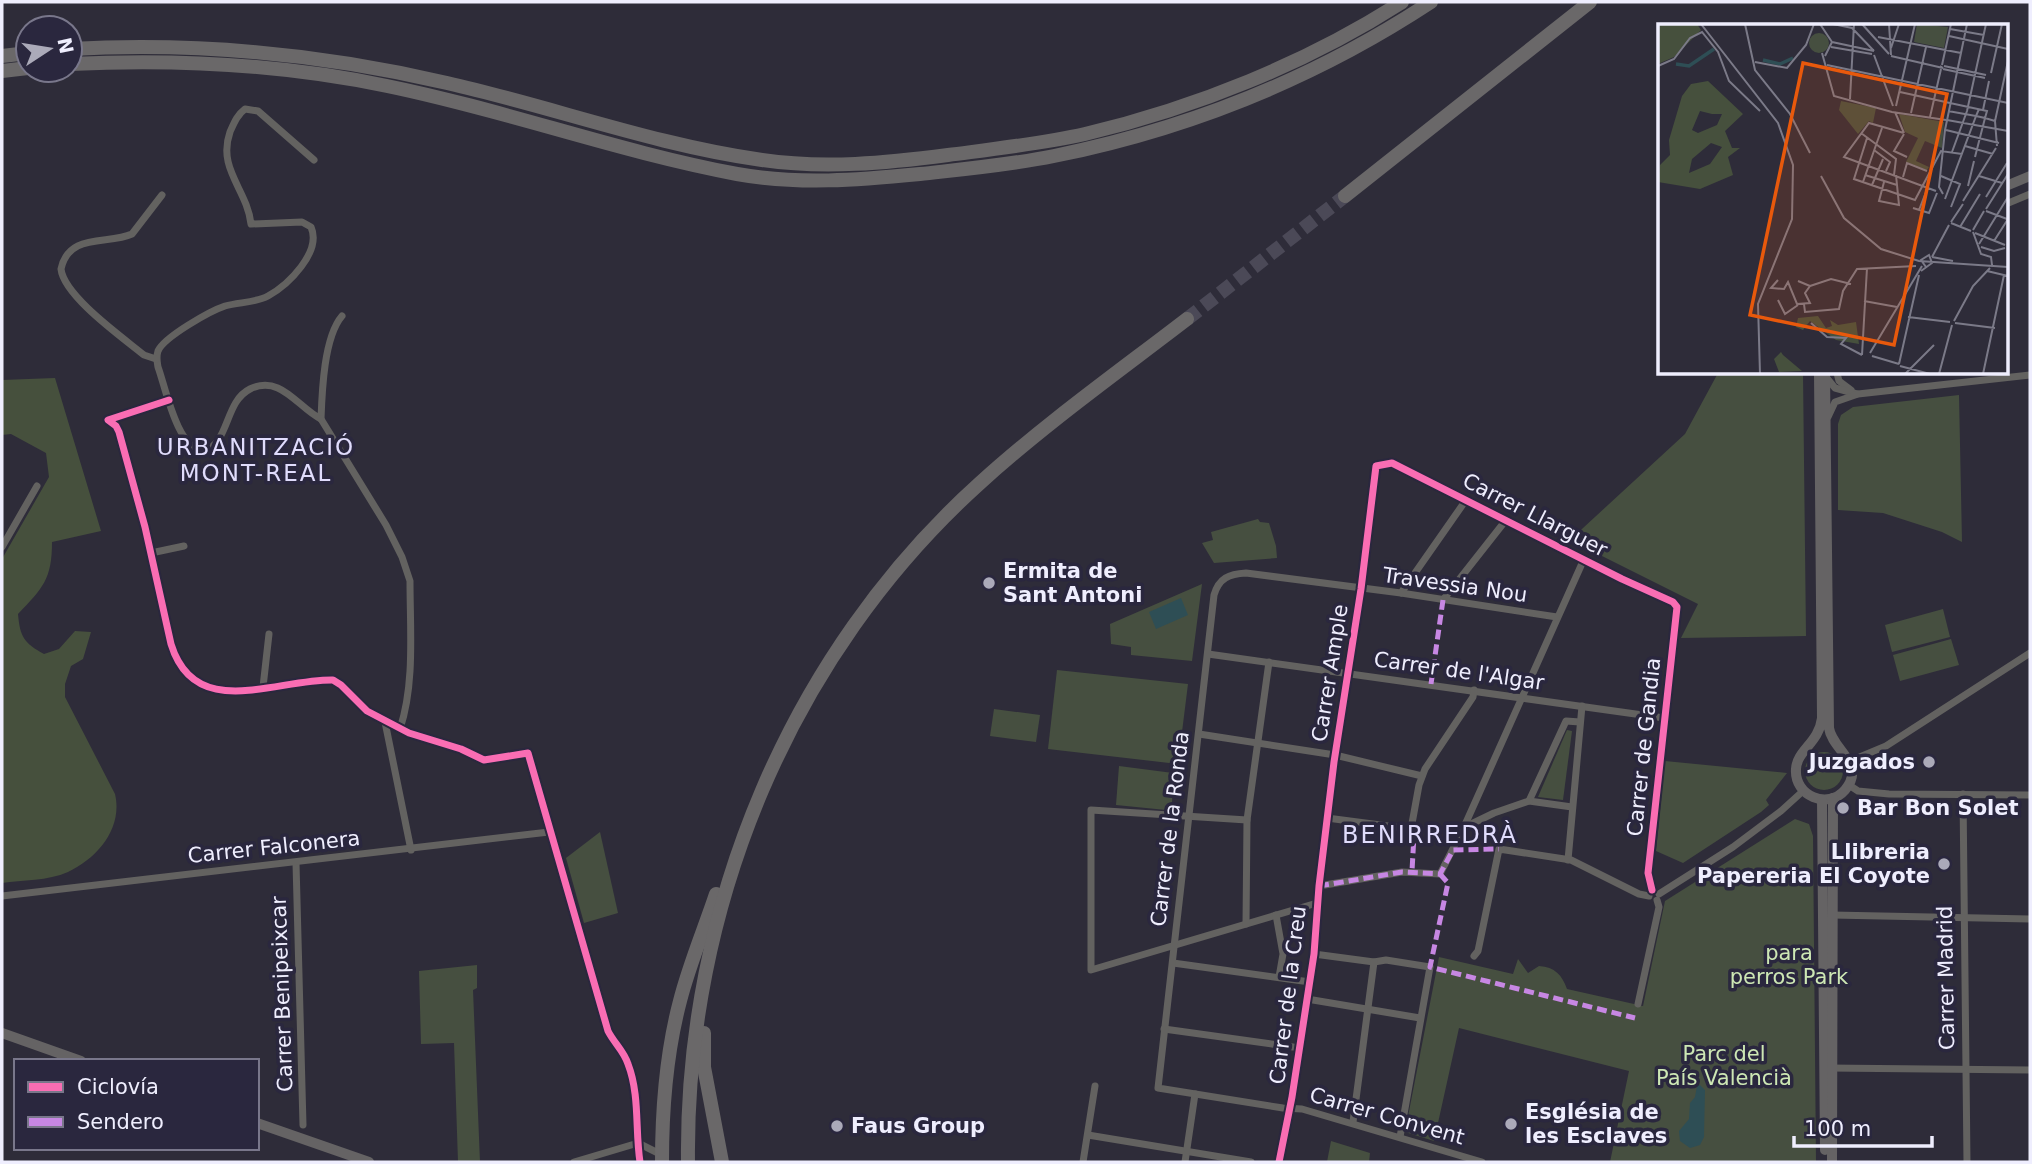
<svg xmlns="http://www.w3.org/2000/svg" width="2032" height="1164" viewBox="0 0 2032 1164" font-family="'DejaVu Sans',sans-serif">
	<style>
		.green { fill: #464f40 }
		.forest { fill: #46503d }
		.water { fill: #2e4e55 }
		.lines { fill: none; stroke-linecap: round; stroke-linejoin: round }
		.highway-tunnel { stroke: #4b4957; stroke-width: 14; stroke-dasharray: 14 7; stroke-linecap: butt }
		.street { stroke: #636260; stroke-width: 7 }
		.secondary { stroke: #656364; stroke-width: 10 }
		.highway { stroke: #6a6869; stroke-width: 14 }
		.quiet { stroke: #c787e3; stroke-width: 5; stroke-dasharray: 10 5; stroke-linecap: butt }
		.cycleway-casing { stroke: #2a273e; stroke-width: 11 }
		.cycleway { stroke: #f96db3; stroke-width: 7 }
		.poi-dot { fill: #abaab9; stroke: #2a273e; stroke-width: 2.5 }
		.labels { text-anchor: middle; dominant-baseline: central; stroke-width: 7; stroke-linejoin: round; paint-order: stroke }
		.street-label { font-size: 21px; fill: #efeefe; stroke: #2a273e }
		.poi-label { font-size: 21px; font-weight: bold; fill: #efeefe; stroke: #2a273e; text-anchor: start }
		.park-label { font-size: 21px; fill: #cde7b4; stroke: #2a273e }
		.neighbourhood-label { font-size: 23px; letter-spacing: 2px; fill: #e0dcfc; stroke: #2a273e }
		.quarter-label { font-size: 24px; letter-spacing: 2px; fill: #e0dcfc; stroke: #2a273e }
		.inset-river { fill: none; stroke: #2e4e55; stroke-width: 3.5 }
		.inset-road { fill: none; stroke: #7b7a88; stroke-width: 2 }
		.view { fill: #e8590c; fill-opacity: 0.15; stroke: #e8590c; stroke-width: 3.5 }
		.inset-edge { fill: none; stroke: #efeefe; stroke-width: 3.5 }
	</style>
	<rect width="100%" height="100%" fill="#2e2c39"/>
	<g class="green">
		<path d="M1718,373H1803L1806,636L1681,638L1698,604L1570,540L1685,434Z"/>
		<path d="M1959,395L1962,542L1942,532L1883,513L1838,510V424L1841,415L1853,407Z"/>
		<path d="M1258,519L1260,522L1269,523L1276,546L1277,558L1214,563L1202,543L1213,540L1211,532Z"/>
		<path d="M1202,584L1192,661L1131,655V647L1111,644L1110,624Z"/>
		<path d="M1943,609L1950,637L1892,652L1885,625Z"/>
		<path d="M1951,639L1959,665L1900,681L1893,655Z"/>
		<path d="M1057,670L1188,684L1178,764L1048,749Z"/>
		<path d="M994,709L1040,715L1036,742L990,736Z"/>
		<path d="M1567,730L1572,731L1563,800L1538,797Z"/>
		<circle cx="1824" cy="771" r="19"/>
		<path d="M1665,761L1787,773L1766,800L1769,805L1761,812L1683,863L1656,851Z"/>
		<path d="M1119,766L1173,773L1172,804L1166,810L1116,805Z"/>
		<path d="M1795,819L1809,824L1813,836L1816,1162H1610L1629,1071L1459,1028L1434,1141L1405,1132L1439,957L1513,974L1518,959L1528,973L1539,966C1555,967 1562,975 1567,989L1643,1006L1665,901Z"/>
		<path d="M600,832L618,913L584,923L566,858Z"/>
		<path d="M477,965V988L473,990L480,1162H458L454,1043L421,1044L419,971Z"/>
		<path d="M1331,1141L1370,1153L1369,1162H1327Z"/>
	</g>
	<path class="forest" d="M55,378L101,531L52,542C52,579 43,588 18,614C20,637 24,643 44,654L59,649L75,631L91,632L83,659L71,666L65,684V697L115,794C123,828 98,858 68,872C48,881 22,880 2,883V559L49,477L46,453L11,434L2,435V380Z"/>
	<g class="water">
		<path d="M1181,598L1188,615L1156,629L1149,612Z"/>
		<path d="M1700,1085L1705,1090L1704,1137L1700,1145L1690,1148L1680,1141L1679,1131L1689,1119L1690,1103L1695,1097L1697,1086Z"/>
	</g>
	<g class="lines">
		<path class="highway-tunnel" d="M1187,319L1345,196"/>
		<g class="street">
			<path d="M314,160L258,111L245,109C237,115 234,123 230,132C217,169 247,189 251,224L302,222L311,227C322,252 288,285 268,296C255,303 239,302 225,306C210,311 164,337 158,351C156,357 157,361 158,367C166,389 177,448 203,451C230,444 224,402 250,389C281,374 298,408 321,419C322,391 324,337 342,316"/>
			<path d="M2006,204L2030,194"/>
			<path d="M156,359L144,355C122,337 64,296 61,269C69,232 108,245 132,234L162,195"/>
			<path d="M1837,373L1839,381L1851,390"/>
			<path d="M1826,377L1835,388L1857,394"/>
			<path d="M169,400L108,420L116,426L119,432L145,527L171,644C195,722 275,679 333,680L341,685L367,711L409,733L461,749L484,760L528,753L608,1031C614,1043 624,1051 628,1064C640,1095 635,1130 640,1162"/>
			<path d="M1828,417L1835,402L1858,394L2030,375"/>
			<path d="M321,419L386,525L402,557L410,581C410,630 415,683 400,729"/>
			<path d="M2,547L37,486"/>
			<path d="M151,553L184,546"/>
			<path d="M1401,593L1466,500"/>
			<path d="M1443,600L1506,520"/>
			<path d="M1208,654L1664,718"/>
			<path d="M263,687L269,634"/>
			<path d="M385,722L411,850"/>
			<path d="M1199,734L1335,755L1422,776"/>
			<path d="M1850,761L1886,746L2030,653"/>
			<path d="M1849,785L1858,791L1889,794L2030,795"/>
			<path d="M1963,794L1967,1162"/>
			<path d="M1572,807L1529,801L1566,721L1580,722"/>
			<path d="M1327,818L1411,829L1419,785L1425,769L1473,697L1474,690"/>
			<path d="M1247,820L1091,810V970L1317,903"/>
			<path d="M1465,827L1494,813L1529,801"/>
			<path d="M1568,860L1582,706"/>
			<path d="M296,863L303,1125"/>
			<path d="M1319,886L1402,872L1440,874L1464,827L1584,559"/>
			<path d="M1659,894L1733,847L1781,811L1803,791"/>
			<path d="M2,896L549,832"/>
			<path d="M1276,915L1283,954L1279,977"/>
			<path d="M1832,915L2030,919"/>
			<path d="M1246,924L1247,820L1269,662"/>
			<path d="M1314,954L1374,962L1386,960L1430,967L1400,1137"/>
			<path d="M1474,956L1478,951L1499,849L1571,860L1639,894L1649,896"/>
			<path d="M1173,963L1310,982"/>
			<path d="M1307,999L1420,1018"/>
			<path d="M1638,1004L1659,907L1657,900"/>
			<path d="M1164,1029L1300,1048"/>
			<path d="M1828,1068L2030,1070"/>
			<path d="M1353,1122L1374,962"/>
			<path d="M1088,1135L1251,1162"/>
			<path d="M638,1143L662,1155"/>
			<path d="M574,1162L638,1143"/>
			<path d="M1083,1162L1095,1086"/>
			<path d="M1185,1162L1195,1094"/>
			<path d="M1279,1162L1292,1097L1314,954L1319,886L1334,762L1361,589L1376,466L1392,463L1622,579L1673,602L1677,607L1648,873L1652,890"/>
			<path d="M1482,1162L1302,1109L1283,1108L1158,1088L1214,595C1219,578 1229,574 1246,573L1401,593L1557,617"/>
		</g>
		<g class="secondary">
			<path d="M2006,186L2030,176"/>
			<path d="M1819,373L1822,718C1819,743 1797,750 1796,769C1794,796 1828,810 1845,790C1867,764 1832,750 1829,728L1825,373"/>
			<path d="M1822,800L1825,1150"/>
			<path d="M2,1033L81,1061"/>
			<path d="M257,1123L369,1162"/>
			<path d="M1832,1162L1833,798"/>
		</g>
		<g class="highway">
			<path d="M70,49C197,42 323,54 447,83C553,107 655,145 762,160C824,169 887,163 948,155C994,149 1040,144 1085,134C1195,108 1307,63 1402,2"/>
			<path d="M2,56L28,53"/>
			<path d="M70,64C176,59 282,64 387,86C505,110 619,152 737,174C798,185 859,180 920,174C965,169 1010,165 1054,156C1188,129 1317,77 1431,2"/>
			<path d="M2,71L28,68"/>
			<path d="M1345,196L1590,2"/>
			<path d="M704,1033V1067L722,1162"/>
			<path d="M662,1162C662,1108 666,1054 680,1001C689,965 704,930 716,894"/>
			<path d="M688,1162C685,908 790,654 980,483C1045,424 1118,372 1187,319"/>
		</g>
		<g class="quiet">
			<path d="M1431,684L1443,600"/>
			<path d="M1411,829L1414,835L1412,871"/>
			<path d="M1440,874L1448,883L1430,967L1635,1018"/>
			<path d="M1319,886L1402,872L1440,874L1453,850L1499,849"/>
		</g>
		<g class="cycleway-casing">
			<g id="cycleway">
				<path d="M169,400L108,420L116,426L119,432L145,527L171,644C195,722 275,679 333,680L341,685L367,711L409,733L461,749L484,760L528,753L608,1031C614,1043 624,1051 628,1064C640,1095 635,1130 640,1162"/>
				<path d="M1279,1162L1292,1097L1314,954L1319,886L1334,762L1361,589L1376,466L1392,463L1622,579L1673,602L1677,607L1648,873L1652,890"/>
			</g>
		</g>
		<use href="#cycleway" class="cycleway"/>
	</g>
	<g class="poi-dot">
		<circle cx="989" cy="583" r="7"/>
		<circle cx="1929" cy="762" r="7"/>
		<circle cx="1843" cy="808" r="7"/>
		<circle cx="1944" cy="864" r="7"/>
		<circle cx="1511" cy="1124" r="7"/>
		<circle cx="837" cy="1126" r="7"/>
	</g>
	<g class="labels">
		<g class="street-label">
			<text transform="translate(1535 515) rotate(27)">Carrer Llarguer</text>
			<text transform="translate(1455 585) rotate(8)">Travessia Nou</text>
			<text transform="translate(1459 671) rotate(8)">Carrer de l'Algar</text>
			<text transform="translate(1330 673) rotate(-81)">Carrer Ample</text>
			<text transform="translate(1644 747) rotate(-84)">Carrer de Gandia</text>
			<text transform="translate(1170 829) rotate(-83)">Carrer de la Ronda</text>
			<text transform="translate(274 847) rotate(-6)">Carrer Falconera</text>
			<text transform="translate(1946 978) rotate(-91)">Carrer Madrid</text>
			<text transform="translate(282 994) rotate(-92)">Carrer Benipeixcar</text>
			<text transform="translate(1288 995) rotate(-83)">Carrer de la Creu</text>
			<text transform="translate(1387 1116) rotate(16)">Carrer Convent</text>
		</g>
		<g class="poi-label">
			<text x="1003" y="571">Ermita de<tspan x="1003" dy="24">Sant Antoni</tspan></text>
			<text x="1915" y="762" text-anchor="end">Juzgados</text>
			<text x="1857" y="808">Bar Bon Solet</text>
			<text x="1930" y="852" text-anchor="end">Llibreria<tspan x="1930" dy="24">Papereria El Coyote</tspan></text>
			<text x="1525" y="1112">Església de<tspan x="1525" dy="24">les Esclaves</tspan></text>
			<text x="851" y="1126">Faus Group</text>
		</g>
		<g class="park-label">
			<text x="1789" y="953">para<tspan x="1789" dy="24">perros Park</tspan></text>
			<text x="1724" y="1054">Parc del<tspan x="1724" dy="24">País Valencià</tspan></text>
		</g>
		<g class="neighbourhood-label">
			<text x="256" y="447">URBANITZACIÓ<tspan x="256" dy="26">MONT-REAL</tspan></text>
		</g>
		<g class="quarter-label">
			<text x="1430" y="835">BENIRREDRÀ</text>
		</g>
	</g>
	<g transform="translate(1658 24)">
		<rect width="350" height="350" fill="#2e2c39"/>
		<path d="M259,0L290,3L286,24L256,18ZM151 19a10 10 0 1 1 20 0a10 10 0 1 1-20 0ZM183,77L218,84L215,99L211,97L200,110L181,86ZM241,90L286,98L284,124L267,117L258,137L271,143L269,146L248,138L260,114L247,108Z" fill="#464f40"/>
		<path d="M0,0H39L43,6L16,33L0,40ZM50,57L85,90L67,107L74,124H82L70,133L75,151L42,165L0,158L2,141L12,131L11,116L24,72L33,60ZM42,87L54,90H64L59,101L40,109L34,106ZM53,119L64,123L52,140L31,149L34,135ZM160,292L168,304L174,302L172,296L180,301L198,298L201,320L178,316L152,297L145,306L138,303L140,294ZM123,328L125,331L144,347L121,348L116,335Z" fill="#46503d" fill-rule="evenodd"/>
		<path class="inset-river" d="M105,36L122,40L135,34M18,40L31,42L56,25"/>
		<path class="inset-road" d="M43,0L120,99L135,141L134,195L100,280L102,350M87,0L97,46L132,90L152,129M162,0L174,18L167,32M175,0L194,4L216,27M204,0L231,30M231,0L233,31M292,5L326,11M291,12L350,25M220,13L303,29M174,18L216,27M173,23L214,30M233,24L241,0M164,29L176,72L234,88L288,96M216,31L235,82M233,32L285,44L282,42M97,38L129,44L148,21L156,0M169,41L350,79M284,41L293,0M0,42L16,35L32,14L44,8L60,28L71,57L102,87M286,42L328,51M285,45L327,54M333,49L344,0M242,68L292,79L329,87L327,94L318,92L321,85M192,75L196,0M238,82L257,0M325,86L331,57M237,88L246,109M253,89L268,23M272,93L283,45M289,96L350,107M288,106L341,119M203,109L238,135L236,151M246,109L211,99L186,133L278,167M246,110L236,127L249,133M209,114L196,155L257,176L283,127L304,130M307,122L335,130M339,122L337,97L350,37M216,126L232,138L228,147M294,128L309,87L328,0M317,133L327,94L337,97M207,151L239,161M163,152L186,194L223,225L261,237L350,243M283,152L302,160L293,183M321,152L344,159M245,153L249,139L269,147M205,158L224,104M226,158L221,177L241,181L238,151M214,161L225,135M310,162L316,137M285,170L281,163L287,106L309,0M328,173L349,139M287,175L318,92L290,87M305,177L338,124M255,184L271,189L279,169M328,185L350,150M261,186L270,163M328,187L349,195M293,198L305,180M293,199L313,207M302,203L322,170M315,206L326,187M315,208L323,230L333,233L334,241M317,209L347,221M336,217L350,195M321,220L350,173M323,223L336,227L347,224M274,233L291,201M274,233L295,237M263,247L274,239L271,231L263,236L268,243M329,247L350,252M120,256L113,264L126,265L130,258L139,280L152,279L147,269L152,262L140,257M152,262L173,255L193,260M120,276L127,290L140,281M206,277L239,283M146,280L147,288L181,285L185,267L199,245L258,242M250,293L292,298M296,297L315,262L332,244M153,299L169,313L188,314L183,320L204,331M297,299L337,304M212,329L264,242M204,331L209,244M214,332L241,340M241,340L261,251M242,342L272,350M247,350L276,321M281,350L294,301M325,350L346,251"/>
		<path class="view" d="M145,39L289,70L236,321L92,291Z"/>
		<rect width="350" height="350" class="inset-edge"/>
	</g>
	<rect width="2032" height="1164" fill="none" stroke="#efeefe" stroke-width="7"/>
	<rect x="14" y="1059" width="245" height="91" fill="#2a273e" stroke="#79778b" stroke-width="2"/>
	<rect x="28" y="1082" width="35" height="10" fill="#f96db3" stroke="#79778b" stroke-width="2"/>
	<text x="77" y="1094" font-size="21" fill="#efeefe">Ciclovía</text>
	<rect x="28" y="1117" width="35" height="10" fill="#c787e3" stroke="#79778b" stroke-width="2"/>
	<text x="77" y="1129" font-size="21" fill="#efeefe">Sendero</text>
	<g transform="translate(49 49) rotate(78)"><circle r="33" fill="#2a273e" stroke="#79778b" stroke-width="2"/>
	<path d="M0-5L12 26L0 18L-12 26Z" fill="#abaab9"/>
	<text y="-10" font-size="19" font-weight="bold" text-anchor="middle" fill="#efeefe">N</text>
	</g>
	<path d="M1794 1136v10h138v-10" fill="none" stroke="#efeefe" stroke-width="3.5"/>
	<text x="1804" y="1136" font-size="21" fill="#efeefe" stroke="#2a273e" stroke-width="5" paint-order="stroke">100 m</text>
</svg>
